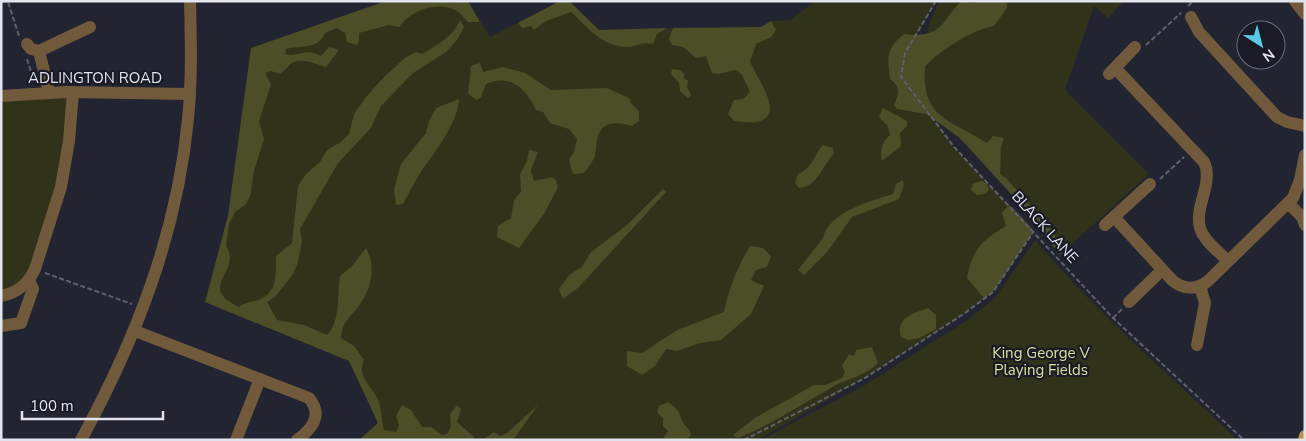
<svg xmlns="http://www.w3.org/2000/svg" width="1306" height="441" viewBox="0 0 1306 441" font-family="'Nunito Sans',sans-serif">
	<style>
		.green { fill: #31321a }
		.forest { fill: #4c4e27 }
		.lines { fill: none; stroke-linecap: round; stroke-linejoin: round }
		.path { stroke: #5e606c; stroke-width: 2; stroke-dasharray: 5 2.5; stroke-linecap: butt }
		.minor { stroke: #715a3c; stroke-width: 12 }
		.major { stroke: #bd8e4c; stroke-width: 12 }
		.labels { text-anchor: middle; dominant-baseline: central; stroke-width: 4.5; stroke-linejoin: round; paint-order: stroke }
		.street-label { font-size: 15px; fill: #e3e5ee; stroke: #191b27 }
		.park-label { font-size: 15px; fill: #dbe09b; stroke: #191b27 }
	</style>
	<rect width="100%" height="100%" fill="#222431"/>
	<g class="green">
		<path d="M386,1H468L490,37L560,1H569L600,30L761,27L771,21L790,20L815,1H936L917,35L911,88L931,19L939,1H1124L1108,18L1094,6L1065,90L1149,174L1060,255C1022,207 984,154 934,119L955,148L1034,231L993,292L965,313L865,378L758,440H359L378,423L349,361L205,302L228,216L251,48Z"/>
		<path d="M73,92L69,141L35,269L1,296V96Z"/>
		<path d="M1035,240C1097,313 1169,375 1238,440H760L865,385L966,321L995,298Z"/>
	</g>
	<g class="forest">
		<path d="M386,1H468L480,22H468C464,18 461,14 457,11C438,0 411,10 399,27L389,25L359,33V40L357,45L347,42L345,33L337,28L325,33C318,50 302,45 286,49L285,54C300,58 303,47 321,56L329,47L339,50L326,67C317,64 301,57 292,63C288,66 285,70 280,74L271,71L265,73L271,84L259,121L264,139L253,174L251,194L246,204L235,212L229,224L226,246C243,273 195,286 239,307C244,303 251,302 258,300C278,293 276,274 276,256L292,243L298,186L306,174L320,162L327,150L341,142L349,134L354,114L366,97L384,77L406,57L416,52L422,54C437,45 453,37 460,20L464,27L457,40L446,52L413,73L381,106L371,128L338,163L300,229L302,242L298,262L293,274L275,297L267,302L277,320L304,325L327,335C341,321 337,294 340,276L352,266L366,248C377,267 371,290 358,307C350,317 341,324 341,338L354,346L364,360C356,377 373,386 379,402C382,411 381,421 384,430L396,432L399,425L396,416L402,405L411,410L422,427H431L442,435L447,434L451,427L450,414L457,405L461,409L457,422L474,437L473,440H359L378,423L349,361L205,302L228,216L251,48Z"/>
		<path d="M560,1H569L599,30L667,28L657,34L653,44C639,41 637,47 626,47C601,46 588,27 571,12L546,21L534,30L531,26L522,28L518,23Z"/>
		<path d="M961,1L975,3L978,1H1003L1007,3V8L994,26C974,29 938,51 925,67C921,119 952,120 987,143L993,136L1004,138L1001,147L1000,174L1006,178L1052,230L1063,252L1060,255L1021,205L959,137L926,114L897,109L894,105C899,93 901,87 890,79C887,56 886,49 904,34C942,38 940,24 961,1Z"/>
		<path d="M771,21L776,30L771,37L756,44L750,62C764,90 794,130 734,121L728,114L734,100L743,99L750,92L742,75L736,70L719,74L712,73L706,56L696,58L683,47L672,45L669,39L673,28L761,27Z"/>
		<path d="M480,63L483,72L503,67L525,73L551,90L607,88L631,99L630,102L639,111V121L632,126C617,121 600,121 597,140C596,145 596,151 595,156C593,161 588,168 584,173L573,174L569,160L574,152L577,139L569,129L550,123L543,112L536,110C526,89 510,73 486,84L481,97L477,100L468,94L471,66Z"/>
		<path d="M672,69L680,70L684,74V78L688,81L687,87L691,95L688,98L680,91L679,83L671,74Z"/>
		<path d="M459,99C458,122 436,151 422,170C415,181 409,193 403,204L396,205L394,189L401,164L426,133L429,121L436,108Z"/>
		<path d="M883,108L907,121V126L900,133L901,146L882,161C880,151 881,142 890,135L888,126L879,117Z"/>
		<path d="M823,145L833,148L834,154C822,166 818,186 799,188L795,183L798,174C813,168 813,156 823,145Z"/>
		<path d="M529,150L538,152L531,170L534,181L552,177L556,180L558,187L544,214L519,248L497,237L498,226L511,218L514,200L521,192L520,174L527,161Z"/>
		<path d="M903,180L904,185L899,199L852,217L827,252L804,275L798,270L823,238C829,212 870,201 893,194L896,184Z"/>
		<path d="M982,181L987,184L989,190L985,194L977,195L971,190L973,183Z"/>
		<path d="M663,189L666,192L579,287L563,299L559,289L569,275L582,267L591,252L627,225Z"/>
		<path d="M1008,206L1012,207L1034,231L993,292L984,298L967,278C972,250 982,240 1006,226L1002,213Z"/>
		<path d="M750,246L763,248L771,256L767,267L756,270L751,280L764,286L751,314L721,340L700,343L677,351L666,349L655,366L642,375L627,366V351L642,353L677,330L724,312C728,291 739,263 750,246Z"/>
		<path d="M928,308L936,315V329L919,338L908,340L901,337C895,318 914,313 928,308Z"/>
		<path d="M872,347L878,363C865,376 849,378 834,386C802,404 771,425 738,438L733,435L755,418L814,385H825L842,378L845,372L842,366L849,354L854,356L856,350Z"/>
		<path d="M668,402C684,413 677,415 685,425C688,429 690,429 691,435L686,440L663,438L668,431L663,426V418L657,412L659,406Z"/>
		<path d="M538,405L513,440H482L494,432L500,436L507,433Z"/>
	</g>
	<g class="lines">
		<g class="path">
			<path d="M936,1L905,53L901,77L955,148L1113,318L1244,440"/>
			<path d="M1,2H8L19,36"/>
			<path d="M1188,6L1193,1"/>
			<path d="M1146,45L1181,13"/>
			<path d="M27,59L34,81"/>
			<path d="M1160,179L1184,157"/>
			<path d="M45,273L132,304"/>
			<path d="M1113,318L1122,309"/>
			<path d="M744,440L865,378L965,313L993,292L1034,231"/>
		</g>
		<g class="minor">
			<path d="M1295,1L1305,14"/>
			<path d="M1191,17L1199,32L1277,117L1287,122L1305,126"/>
			<path d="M27,44L31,49L39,51L90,27"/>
			<path d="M39,51L49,92"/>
			<path d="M1115,68L1204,162C1214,183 1194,206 1200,228C1204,241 1219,252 1228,261"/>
			<path d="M1109,74L1135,47"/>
			<path d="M1,96L66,92L190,94"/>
			<path d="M1300,180L1305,155"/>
			<path d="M1288,203L1302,217L1305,225"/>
			<path d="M1114,217L1172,280C1183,290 1197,290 1208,281L1293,198L1300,180L1305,181"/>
			<path d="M1105,225L1150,184"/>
			<path d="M1,296C18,293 28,284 35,269L61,187L69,141L73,92"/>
			<path d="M1129,302L1162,270"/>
			<path d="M1,326L21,323L33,289L29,280"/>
			<path d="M135,331L309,398C323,415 313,428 297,440"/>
			<path d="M1197,345L1205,303L1200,286"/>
			<path d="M81,440C136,339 177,234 188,119C192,80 191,40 190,1"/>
			<path d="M236,440L260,379"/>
		</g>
		<path class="major" d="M1304,440L1305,436"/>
	</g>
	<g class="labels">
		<g class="street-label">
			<text x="95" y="78">ADLINGTON ROAD</text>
			<text transform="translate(1045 227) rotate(48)">BLACK LANE</text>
		</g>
		<g class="park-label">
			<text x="1041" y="353">King George V<tspan x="1041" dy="17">Playing Fields</tspan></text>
		</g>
	</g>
	<rect width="1306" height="441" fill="none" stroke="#e3e5ee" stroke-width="5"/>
	<g transform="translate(1261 45) rotate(144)"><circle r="24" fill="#191b27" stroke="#6a6c77"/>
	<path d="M0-4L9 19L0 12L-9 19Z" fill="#5ac8e6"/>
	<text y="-8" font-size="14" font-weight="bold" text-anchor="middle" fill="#e3e5ee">N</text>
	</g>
	<path d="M22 411v8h141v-8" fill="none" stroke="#e3e5ee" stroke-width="2.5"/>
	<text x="30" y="411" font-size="15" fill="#e3e5ee" stroke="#191b27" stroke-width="4" paint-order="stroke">100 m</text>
</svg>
